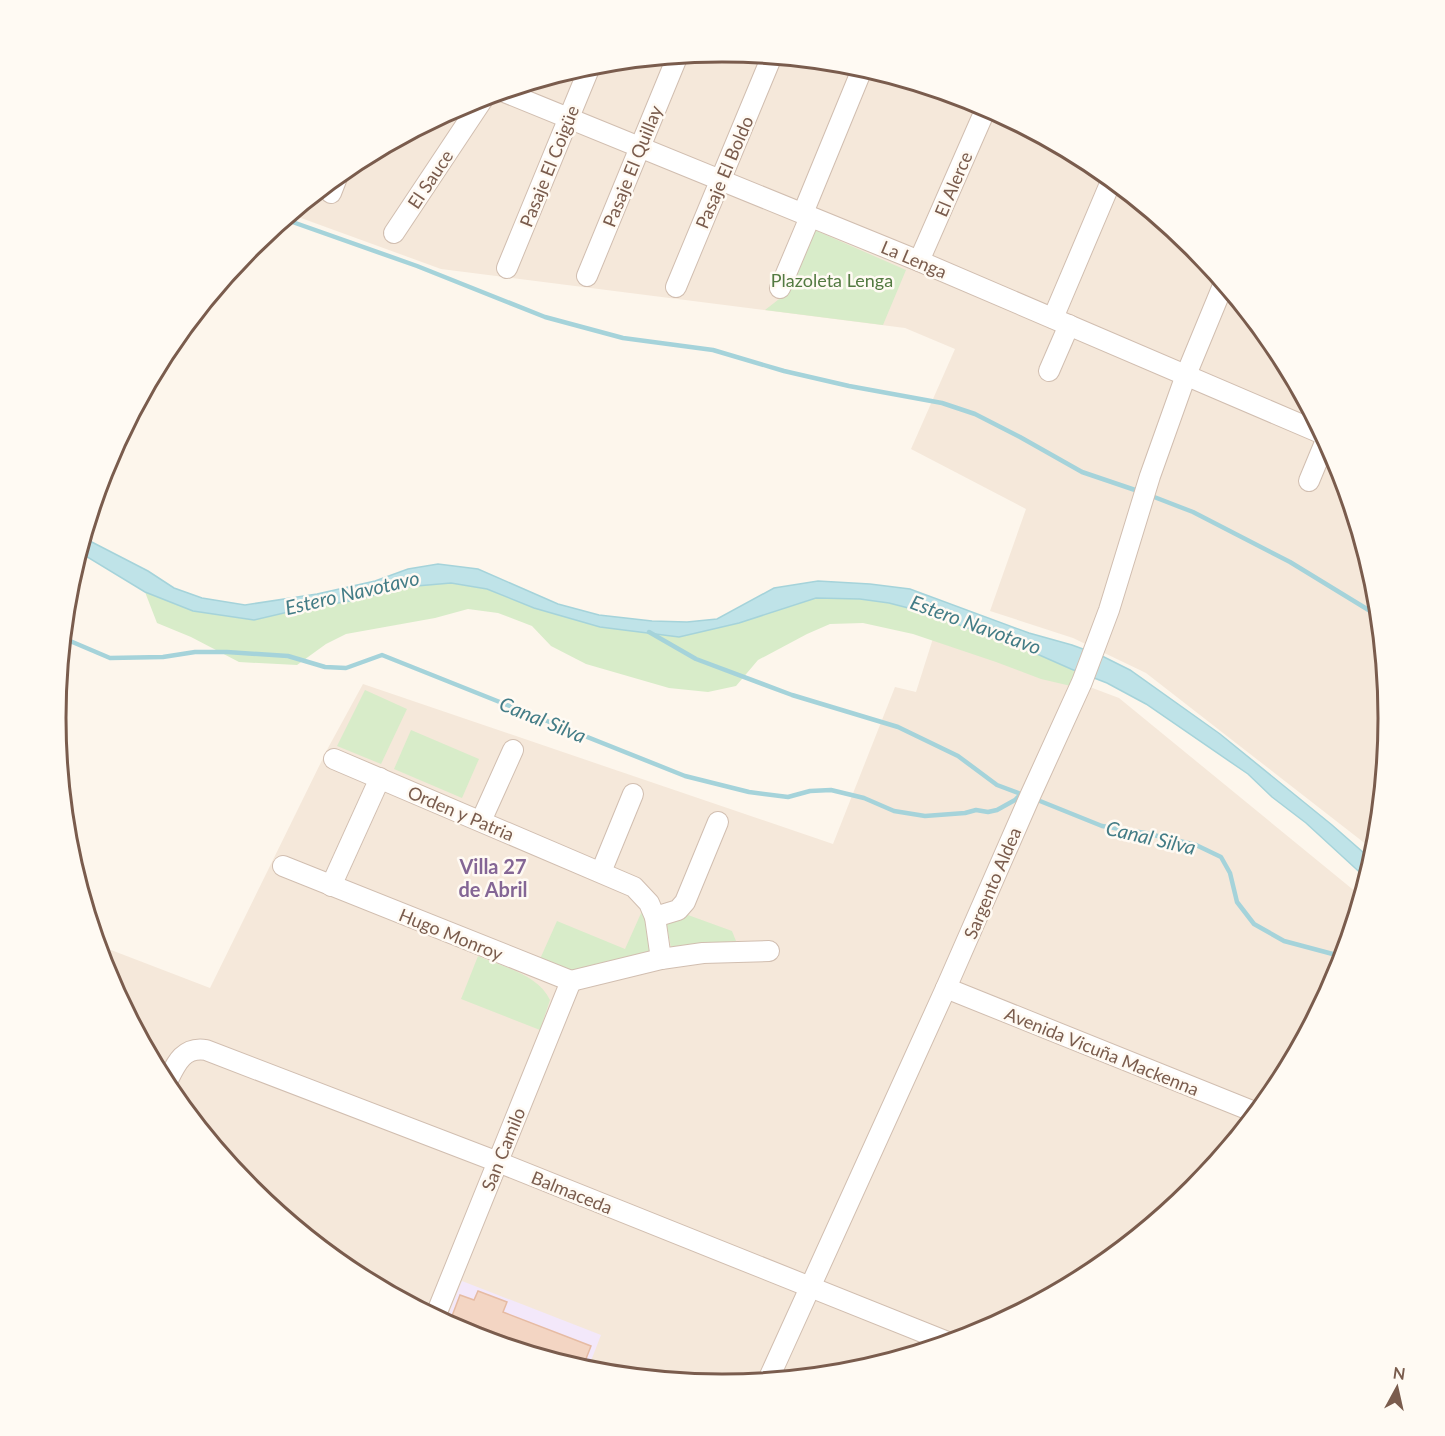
<svg xmlns="http://www.w3.org/2000/svg" width="1445" height="1436" viewBox="0 0 1445 1436" font-family="Lato,sans-serif">
	<style>
		.residential { fill: #f5e8da }
		.education { fill: #f3e8fa }
		.green { fill: #d8ecc9 }
		.water { fill: #bfe3e8; stroke: #a5d3da; stroke-width: 1.5 }
		.lines { fill: none; stroke-linecap: round; stroke-linejoin: round }
		.stream { stroke: #a5d3da; stroke-width: 4.5 }
		.building { fill: #f3d5c3; stroke: #e6bba3; stroke-width: 1.5 }
		.minor-casing { stroke: #d1beb0; stroke-width: 22 }
		.path { stroke: #d9b8a5; stroke-width: 3; stroke-dasharray: 1.5 4.5; stroke-linecap: butt }
		.minor { stroke: #fff; stroke-width: 20 }
		.labels { text-anchor: middle; dominant-baseline: central; stroke-width: 5; stroke-linejoin: round; paint-order: stroke }
		.street-label { font-size: 18px; fill: #7a5c4d; stroke: #fffaf3 }
		.park-label { font-size: 18px; fill: #537a41; stroke: #fffaf3 }
		.water-label { font-size: 20px; font-style: italic; fill: #437c86; stroke: #fffaf3 }
		.neighbourhood-label { font-size: 20px; font-weight: bold; fill: #846695; stroke: #fffaf3 }
		.rim { fill: none; stroke: #7a5c4d; stroke-width: 3 }
	</style>
	<rect width="100%" height="100%" fill="#fdf6ec"/>
	<g class="residential">
		<path d="M723,51L853,64L978,102L1093,164L1194,247L1277,348L1339,463L1377,588L1389,718L1376,852L1146,673L1073,638L990,611L1026,509L911,449L955,349L905,328L441,269L290,214L352,163L468,102L593,64Z"/>
		<path d="M936,629L1119,698L1362,897L1339,974L1277,1089L1194,1190L1093,1273L977,1334L852,1372L722,1385L592,1372L467,1334L352,1272L251,1189L168,1088L106,973L98,945L210,988L328,748L363,684L833,844L895,687L916,692Z"/>
	</g>
	<path class="education" d="M462,1281L601,1335L587,1371L467,1334L445,1323Z"/>
	<g class="green">
		<path d="M810,228L906,270L883,325L765,310L783,296Z"/>
		<path d="M451,583L487,589L534,608L679,637L816,598L860,599L889,603L924,612L1028,650L1080,673L1071,686L1041,679L996,662L913,634L863,623L830,624L807,634L758,660L736,686L708,692L669,688L586,664L551,646L532,626L498,613L468,609L435,618L346,634L326,644L297,665L239,662L191,637L157,623L145,592L193,611L254,620L301,609L356,600L405,587Z"/>
		<path d="M365,690L407,709L381,764L337,746Z"/>
		<path d="M411,730L479,759L462,798L394,769Z"/>
		<path d="M642,911L646,919L652,952L578,971L567,969L540,959L557,921L625,949Z"/>
		<path d="M688,915L732,931L736,941L671,948L666,921Z"/>
		<path d="M478,956C503,967 538,974 550,1000L540,1030L461,999Z"/>
	</g>
	<path class="water" d="M84,538L148,571L174,588L202,598L245,605L317,594L375,581L408,569L438,564L478,569L558,604L599,615L652,621L687,622L717,619L774,588L818,581L870,584L910,589L1029,633L1072,645L1102,656L1130,670L1220,734L1332,825L1373,861L1367,879L1306,823L1272,797L1248,774L1146,704L1107,683L1071,669L1028,650L924,612L889,603L860,599L816,598L739,623L679,637L600,627L534,608L487,589L451,583L405,587L356,600L301,609L254,620L193,611L145,592L79,552Z"/>
	<g class="lines">
		<g class="stream">
			<path d="M284,219L417,266L545,317L623,338L713,350L784,371L849,386L942,403L975,414L1020,437L1082,472L1141,492"/>
			<path d="M1149,495L1193,512L1290,562L1380,617"/>
			<path d="M649,632L696,659L792,695L898,727L958,756L997,785L1021,794"/>
			<path d="M63,638L110,658L163,657L195,652H227L288,656L325,667L346,668L382,655L685,776L749,792L788,797L810,791L831,790L864,798L894,811L925,816L965,813L976,810L988,812L997,810L1015,800L1021,794"/>
			<path d="M1035,799L1102,826L1145,833L1196,845L1221,857L1230,873L1237,902L1254,924L1284,941L1344,957"/>
		</g>
	</g>
	<path class="building" d="M478,1291L507,1302L503,1312L591,1346L582,1369L503,1345L506,1337L452,1316L460,1295L474,1300Z"/>
	<g class="lines">
		<g class="minor-casing">
			<g id="minor">
				<path d="M502,91L919,261L1323,434"/>
				<path d="M331,193L338,175"/>
				<path d="M803,213L863,67"/>
				<path d="M394,233L485,96"/>
				<path d="M919,261L987,106"/>
				<path d="M507,268L591,64"/>
				<path d="M587,276L678,55"/>
				<path d="M676,287L772,56"/>
				<path d="M780,288L810,217"/>
				<path d="M1053,318L1112,179"/>
				<path d="M1049,371L1069,325"/>
				<path d="M1309,481L1326,440"/>
				<path d="M334,759L634,887L649,903L655,917L661,959"/>
				<path d="M481,821L513,750"/>
				<path d="M283,866L571,981"/>
				<path d="M601,872L633,794"/>
				<path d="M331,886L380,778"/>
				<path d="M655,917L678,910L685,902L718,822"/>
				<path d="M571,981L661,959L703,953L769,951"/>
				<path d="M946,988L1257,1113"/>
				<path d="M166,1084C175,1066 182,1046 206,1050L498,1162L950,1343"/>
				<path d="M435,1317L571,981"/>
				<path d="M768,1380L946,988L1031,794L1082,682L1109,610L1150,476L1186,375L1224,283"/>
			</g>
		</g>
		<path class="path" d="M106,464L110,455"/>
		<use href="#minor" class="minor"/>
	</g>
	<g class="labels">
		<g class="street-label">
			<text transform="translate(549 166) rotate(-68)">Pasaje El Coigüe</text>
			<text transform="translate(632 166) rotate(-68)">Pasaje El Quillay</text>
			<text transform="translate(724 172) rotate(-67)">Pasaje El Boldo</text>
			<text transform="translate(430 179) rotate(-56)">El Sauce</text>
			<text transform="translate(953 184) rotate(-67)">El Alerce</text>
			<text transform="translate(914 259) rotate(23)">La Lenga</text>
			<text transform="translate(461 813) rotate(23)">Orden y Patria</text>
			<text transform="translate(992 883) rotate(-67)">Sargento Aldea</text>
			<text transform="translate(451 934) rotate(22)">Hugo Monroy</text>
			<text transform="translate(1102 1051) rotate(22)">Avenida Vicuña Mackenna</text>
			<text transform="translate(503 1149) rotate(-68)">San Camilo</text>
			<text transform="translate(572 1192) rotate(22)">Balmaceda</text>
		</g>
		<g class="park-label">
			<text x="832" y="280">Plazoleta Lenga</text>
		</g>
		<g class="water-label">
			<text transform="translate(352 592) rotate(-13)">Estero Navotavo</text>
			<text transform="translate(976 624) rotate(20)">Estero Navotavo</text>
			<text transform="translate(543 719) rotate(22)">Canal Silva</text>
			<text transform="translate(1151 837) rotate(13)">Canal Silva</text>
		</g>
		<g class="neighbourhood-label">
			<text x="493" y="866">Villa 27<tspan x="493" dy="23">de Abril</tspan></text>
		</g>
	</g>
	<path d="M0 0H1445V1436H0ZM66 718a656 656 0 1 1 1312 0a656 656 0 1 1-1312 0Z" fill="#fffaf3" fill-rule="evenodd"/>
	<path class="rim" d="M66 718a656 656 0 1 1 1312 0a656 656 0 1 1-1312 0Z"/>
	<g transform="translate(1397 1388) rotate(8)" stroke="#fffaf3" stroke-width="4.5" paint-order="stroke">
	<path d="M0-4.5L10 22L0 15L-10 22Z" fill="#7a5c4d"/>
	<text y="-9" font-size="16" font-weight="bold" text-anchor="middle" fill="#7a5c4d">N</text>
	</g>
</svg>
